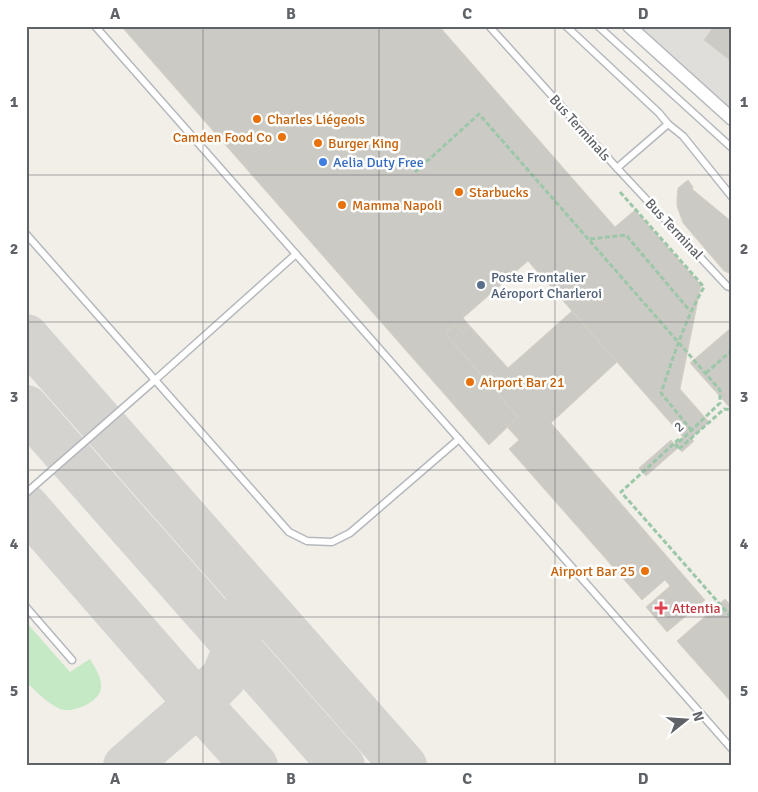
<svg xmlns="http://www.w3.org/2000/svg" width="758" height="792" viewBox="0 0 758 792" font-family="Signika,sans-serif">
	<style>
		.industrial { fill: #e0deda }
		.green { fill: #c5e8c5 }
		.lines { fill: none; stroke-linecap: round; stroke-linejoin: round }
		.taxiway { stroke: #d4d3d0; stroke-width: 46 }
		.building { fill: #cccac5; stroke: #d6d1c6 }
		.service-casing { stroke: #b5b8bc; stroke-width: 9 }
		.minor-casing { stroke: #b5b8bc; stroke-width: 15 }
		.path { stroke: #9cc7a9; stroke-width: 3; stroke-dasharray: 5 2.5; stroke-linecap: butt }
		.service { stroke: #fff; stroke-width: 6 }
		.minor { stroke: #fff; stroke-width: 12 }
		.grid { fill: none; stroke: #5f6368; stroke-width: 1; stroke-opacity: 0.55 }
		.food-dot { fill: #e8710a; stroke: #fff; stroke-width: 2 }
		.shop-dot { fill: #3f7fe0; stroke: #fff; stroke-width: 2 }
		.service-dot { fill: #5c6f8a; stroke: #fff; stroke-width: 2 }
		.health-dot { fill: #e0444e; stroke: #fff; stroke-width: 2 }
		.labels { text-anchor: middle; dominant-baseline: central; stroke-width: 5; stroke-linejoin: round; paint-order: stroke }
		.food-label { font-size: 14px; fill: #c56008; stroke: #fff; text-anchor: start }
		.street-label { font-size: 14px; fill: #5f6368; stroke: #fff }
		.shop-label { font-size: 14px; fill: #366cbe; stroke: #fff; text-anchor: start }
		.service-label { font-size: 14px; fill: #4e5e75; stroke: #fff; text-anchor: start }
		.health-label { font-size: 14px; fill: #be3a42; stroke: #fff; text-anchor: start }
		.neatline { fill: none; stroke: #5f6368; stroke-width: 2 }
		.grid-label { font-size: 16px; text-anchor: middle; font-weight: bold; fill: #5f6368 }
	</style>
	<rect width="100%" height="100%" fill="#f1efe8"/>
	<path class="industrial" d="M640,26H732V116L648,33Z"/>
	<path class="green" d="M26,622L70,672L90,659C95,668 102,677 101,688C100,702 72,714 60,709C47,703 36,691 26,682Z"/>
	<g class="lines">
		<g class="taxiway">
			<path d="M26,337L404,766"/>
			<path d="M26,408L342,766"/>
			<path d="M26,507L191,696L255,766"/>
			<path d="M126,766L197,704L224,677L239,641L240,618"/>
		</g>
	</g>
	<g class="building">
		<path d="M121,26H439L615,227L635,210L701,285L680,389L709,422L691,438L694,441L682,452L675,444L683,437L528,261L463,318L470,326L463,333L455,325L445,333L484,378L491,372L506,387L498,394L518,417L489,445Z"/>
		<path d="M714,26H732V62L704,40Z"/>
		<path d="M688,180L693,187L692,189L732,222V274L724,271L683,223L677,206V197L678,188Z"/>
		<path d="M572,311L617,362L551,423L705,600L667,632L646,607L670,586L665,580L642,600L509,449L519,440L507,427L518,417L498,394L506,387L491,372L484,378L445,333L455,325L463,333L470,326L508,368Z"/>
		<path d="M732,327V410L690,363Z"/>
		<path d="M671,440L678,448L646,476L639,468Z"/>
		<path d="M725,599L732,607V703L677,641Z"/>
	</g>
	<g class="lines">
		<g class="service-casing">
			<g id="service">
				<path d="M95,26L732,749"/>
				<path d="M489,26L617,168L668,124L659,113L566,26"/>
				<path d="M598,26L732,148"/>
				<path d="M668,124L683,136L732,197"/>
				<path d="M617,168L727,286L732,288"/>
				<path d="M26,234L155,380L296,254"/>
				<path d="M26,493L155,380L289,532L307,541L332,542L350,533L459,439"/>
				<path d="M26,607L72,660"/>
			</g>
		</g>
		<g class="minor-casing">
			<path id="minor" d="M629,26L732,119"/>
		</g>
		<g class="path">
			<path d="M415,172L479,114L720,390V403L676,445L679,449"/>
			<path d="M620,192L704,287C684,322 674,355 661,393L692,431"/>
			<path d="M590,239L626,235L690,311"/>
			<path d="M706,373L732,350"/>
			<path d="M679,439L621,492L732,618"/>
			<path d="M679,449L724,409L732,410"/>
		</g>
		<use href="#service" class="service"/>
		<use href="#minor" class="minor"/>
	</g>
	<path class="grid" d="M203,26V766M379,26V766M555,26V766M26,175H732M26,322H732M26,470H732M26,617H732"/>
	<g class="food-dot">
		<circle cx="257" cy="119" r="5"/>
		<circle cx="282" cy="137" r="5"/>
		<circle cx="318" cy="143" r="5"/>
		<circle cx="459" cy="192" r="5"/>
		<circle cx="342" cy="205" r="5"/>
		<circle cx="470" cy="382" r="5"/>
		<circle cx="645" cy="571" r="5"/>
	</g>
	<circle class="shop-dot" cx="323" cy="162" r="5"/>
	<circle class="service-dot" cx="481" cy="285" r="5"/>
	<path class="health-dot" d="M658.5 600.5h5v5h5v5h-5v5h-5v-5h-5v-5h5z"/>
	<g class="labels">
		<g class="food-label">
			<text x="267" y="119">Charles Liégeois</text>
			<text x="272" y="137" text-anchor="end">Camden Food Co</text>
			<text x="328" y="143">Burger King</text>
			<text x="469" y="192">Starbucks</text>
			<text x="352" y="205">Mamma Napoli</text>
			<text x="480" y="382">Airport Bar 21</text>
			<text x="635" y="571" text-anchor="end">Airport Bar 25</text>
		</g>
		<g class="street-label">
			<text transform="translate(580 128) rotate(48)">Bus Terminals</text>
			<text transform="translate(674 229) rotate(47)">Bus Terminal</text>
			<text transform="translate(679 427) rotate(-43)">2</text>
		</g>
		<g class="shop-label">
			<text x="333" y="162">Aelia Duty Free</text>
		</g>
		<g class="service-label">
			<text x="491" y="277">Poste Frontalier<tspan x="491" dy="16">Aéroport Charleroi</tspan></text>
		</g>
		<g class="health-label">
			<text x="672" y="608">Attentia</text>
		</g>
	</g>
	<rect width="758" height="792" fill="none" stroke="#ffffff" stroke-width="55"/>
	<g transform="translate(686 720) rotate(73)" stroke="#ffffff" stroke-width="4" paint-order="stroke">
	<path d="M0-4L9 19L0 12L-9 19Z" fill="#5f6368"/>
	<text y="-8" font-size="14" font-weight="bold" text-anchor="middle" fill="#5f6368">N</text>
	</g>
	<rect x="28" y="28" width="702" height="736" class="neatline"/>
	<g class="grid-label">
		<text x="115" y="19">A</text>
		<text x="291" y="19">B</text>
		<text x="467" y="19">C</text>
		<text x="643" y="19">D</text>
		<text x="14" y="107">1</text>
		<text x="744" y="107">1</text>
		<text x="14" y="254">2</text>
		<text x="744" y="254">2</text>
		<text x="14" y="402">3</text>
		<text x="744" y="402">3</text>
		<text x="14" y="549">4</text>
		<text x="744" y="549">4</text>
		<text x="14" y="696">5</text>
		<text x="744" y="696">5</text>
		<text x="115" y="784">A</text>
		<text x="291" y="784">B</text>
		<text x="467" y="784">C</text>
		<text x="643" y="784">D</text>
	</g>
</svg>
